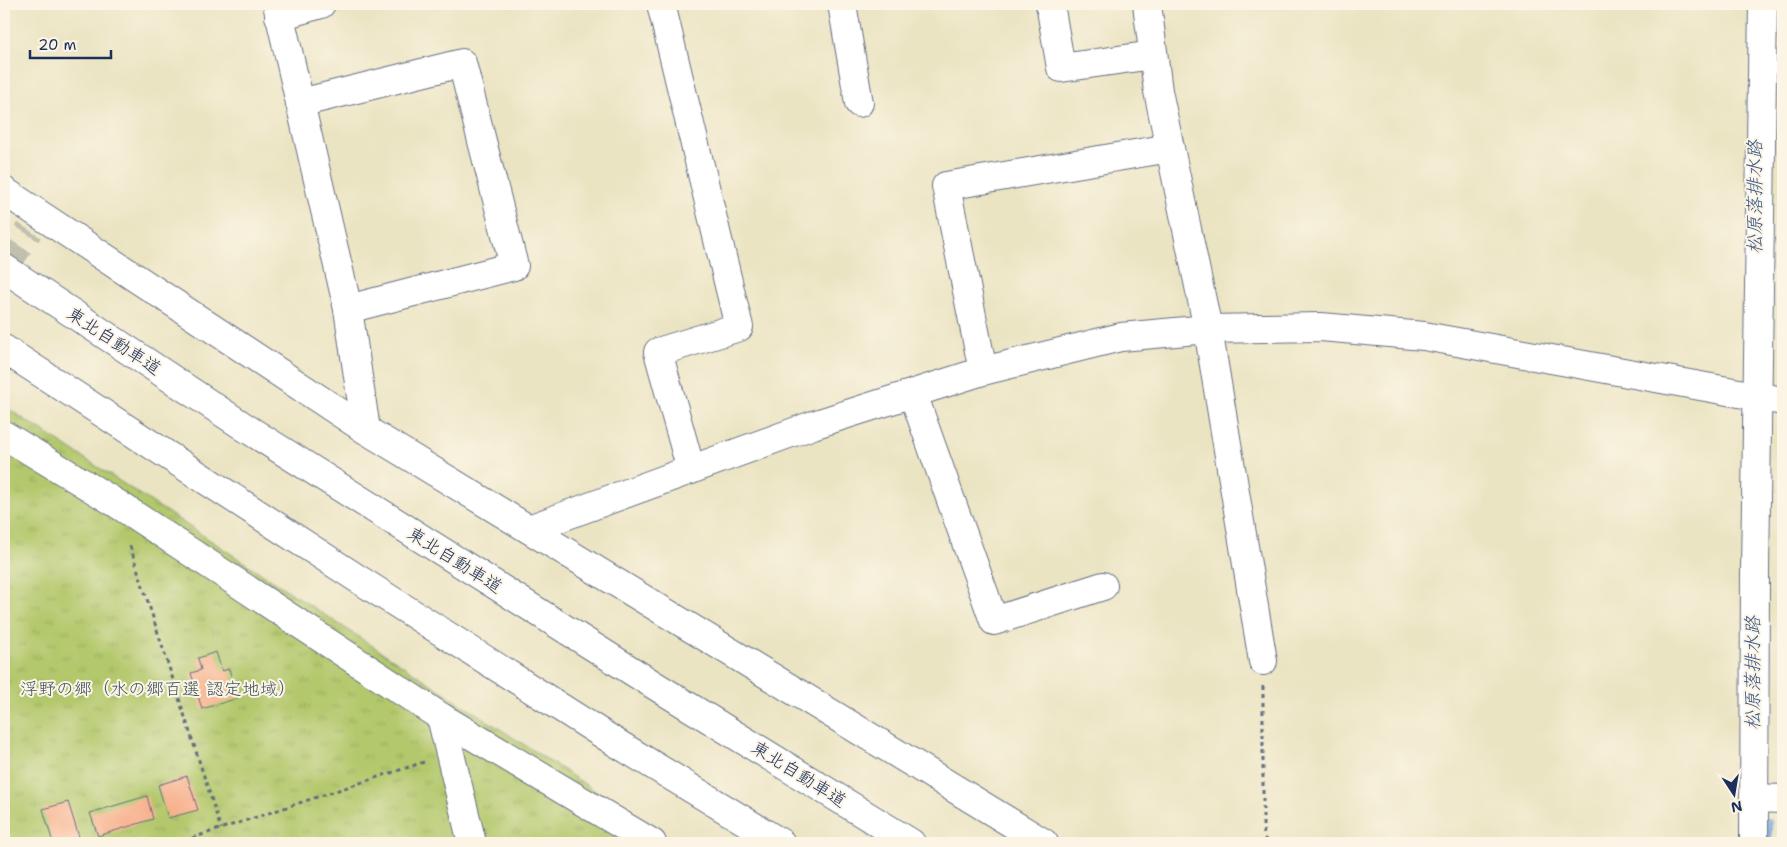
<svg xmlns="http://www.w3.org/2000/svg" width="1787" height="847" viewBox="0 0 1787 847" font-family="'Shantell Sans','Klee One',sans-serif">
	<style>
		.grass { fill: url(#grass-tufts); stroke: #677c65 }
		.lines { fill: none; stroke-linecap: round; stroke-linejoin: round }
		.stream { stroke: #6a9ed6; stroke-width: 8 }
		.building { fill: #f8b08d }
		.minor-tunnel { stroke: #c1c0af; stroke-width: 28; stroke-dasharray: 28 14; stroke-linecap: butt }
		.minor-casing { stroke: #646e81; stroke-width: 30 }
		.highway-casing { stroke: #646e81; stroke-width: 30 }
		.path { stroke: #646e81; stroke-width: 3; stroke-dasharray: 4 4; stroke-linecap: butt }
		.minor { stroke: #fff; stroke-width: 28 }
		.highway { stroke: #fff; stroke-width: 28 }
		.labels { text-anchor: middle; dominant-baseline: central; stroke-width: 4; stroke-linejoin: round; paint-order: stroke }
		.street-label { font-size: 18px; fill: #1b2f5e; stroke: #fcf5e5 }
		.park-label { font-size: 18px; fill: #415562; stroke: #fcf5e5 }
		.water-label { font-size: 19px; font-style: italic; fill: #375688; stroke: #fcf5e5 }
	</style>
	<defs>
		<pattern id="grass-tufts" width="24" height="20" patternUnits="userSpaceOnUse" patternTransform="scale(1.25)"><rect width="24" height="20" fill="#b3c86c"/><path d="M3 7l-1-3M5 7V3M7 7l1-3M15 17l-1-3M17 17v-4M19 17l1-3" fill="none" stroke="#99ac60"/></pattern>
	</defs>
	<rect width="100%" height="100%" fill="#fcf5e5"/>
	<filter id="ink" filterUnits="userSpaceOnUse"><feTurbulence type="fractalNoise" baseFrequency=".02" numOctaves="2"/><feDisplacementMap in="SourceGraphic" scale="10" xChannelSelector="R" yChannelSelector="G"/><feConvolveMatrix kernelMatrix="1 2 1 2 8 2 1 2 1" color-interpolation-filters="sRGB"/></filter>
	<filter id="wash" filterUnits="userSpaceOnUse"><feTurbulence type="fractalNoise" baseFrequency=".0096" numOctaves="4" result="noise"/><feDisplacementMap in="SourceGraphic" scale="20" xChannelSelector="R" yChannelSelector="G"/><feGaussianBlur stdDeviation="1.12" result="paint"/><feColorMatrix in="noise" values="0 0 0 0 0 0 0 0 0 0 0 0 0 0 0 0 0 1.4 0 .05"/><feComposite in="paint" operator="in"/></filter>
	<g filter="url(#wash)">
		<rect width="100%" height="100%" fill="#ebe4c3"/>
		<path class="grass" d="M4,406L675,843H4Z"/>
		<g class="lines">
			<path class="stream" d="M1768,843V822"/>
		</g>
		<g id="blocks">
			<g class="building">
				<path d="M216,652L222,671L229,669L238,698L202,709L191,673L201,670L198,658Z"/>
				<path d="M187,776L198,810L168,818L158,785Z"/>
				<path d="M147,796L153,819L98,836L90,813Z"/>
				<path d="M68,802L80,840L69,843H53L43,809Z"/>
			</g>
		</g>
	</g>
	<g filter="url(#ink)">
		<use href="#blocks" fill-opacity="0" stroke="#646e81" stroke-width="1"/>
		<g class="lines">
			<path class="minor-tunnel" d="M4,269L29,230"/>
			<g class="minor-casing">
				<g id="minor">
					<path d="M277,4L348,309L366,430"/>
					<path d="M661,4L739,327L658,352L691,470"/>
					<path d="M842,4L859,103"/>
					<path d="M1050,4L1061,68L1153,55"/>
					<path d="M1147,4L1158,91L1208,329L1263,661"/>
					<path d="M279,16L321,4"/>
					<path d="M300,103L462,63L514,266L348,309"/>
					<path d="M4,191L366,430L1044,843"/>
					<path d="M983,371L946,186L1170,148"/>
					<path d="M913,394L994,621L1103,586"/>
					<path d="M4,435L116,503L441,717L652,843"/>
					<path d="M529,529L813,425L983,371L1121,337L1208,329L1321,327L1424,336L1783,401"/>
					<path d="M441,717L472,843"/>
					<path d="M1754,798L1783,799"/>
					<path d="M1754,843L1755,571L1763,4"/>
				</g>
			</g>
			<g class="highway-casing">
				<g id="highway">
					<path d="M4,268L246,428L654,685L911,843"/>
					<path d="M4,349L355,577L615,742L781,843"/>
				</g>
			</g>
			<g class="path">
				<path d="M130,546L221,829"/>
				<path d="M1263,686V829L1266,843"/>
				<path d="M177,843L424,762"/>
			</g>
			<use href="#minor" class="minor"/>
			<use href="#highway" class="highway"/>
		</g>
	</g>
	<g class="labels">
		<g class="street-label">
			<text transform="translate(114 341) rotate(33)">東北自動車道</text>
			<text transform="translate(455 560) rotate(32)">東北自動車道</text>
			<text transform="translate(799 774) rotate(32)">東北自動車道</text>
		</g>
		<g class="park-label">
			<text x="158" y="689">浮野の郷（水の郷百選 認定地域）</text>
		</g>
		<g class="water-label">
			<text transform="translate(1754 197) rotate(-90)">松原落排水路</text>
			<text transform="translate(1752 673) rotate(-90)">松原落排水路</text>
		</g>
	</g>
	<rect width="1787" height="847" fill="none" stroke="#fcf5e5" stroke-width="20"/>
	<g transform="translate(1734 794) rotate(168)" stroke="#fcf5e5" stroke-width="4" paint-order="stroke">
	<path d="M0-4L9 19L0 12L-9 19Z" fill="#1b2f5e"/>
	<text y="-8" font-size="14" font-weight="bold" text-anchor="middle" fill="#1b2f5e">N</text>
	</g>
	<path d="M30 50v8h81v-8" fill="none" stroke="#1b2f5e" stroke-width="2.5"/>
	<text x="38" y="50" font-size="15" fill="#1b2f5e" stroke="#fcf5e5" stroke-width="4" paint-order="stroke">20 m</text>
</svg>
